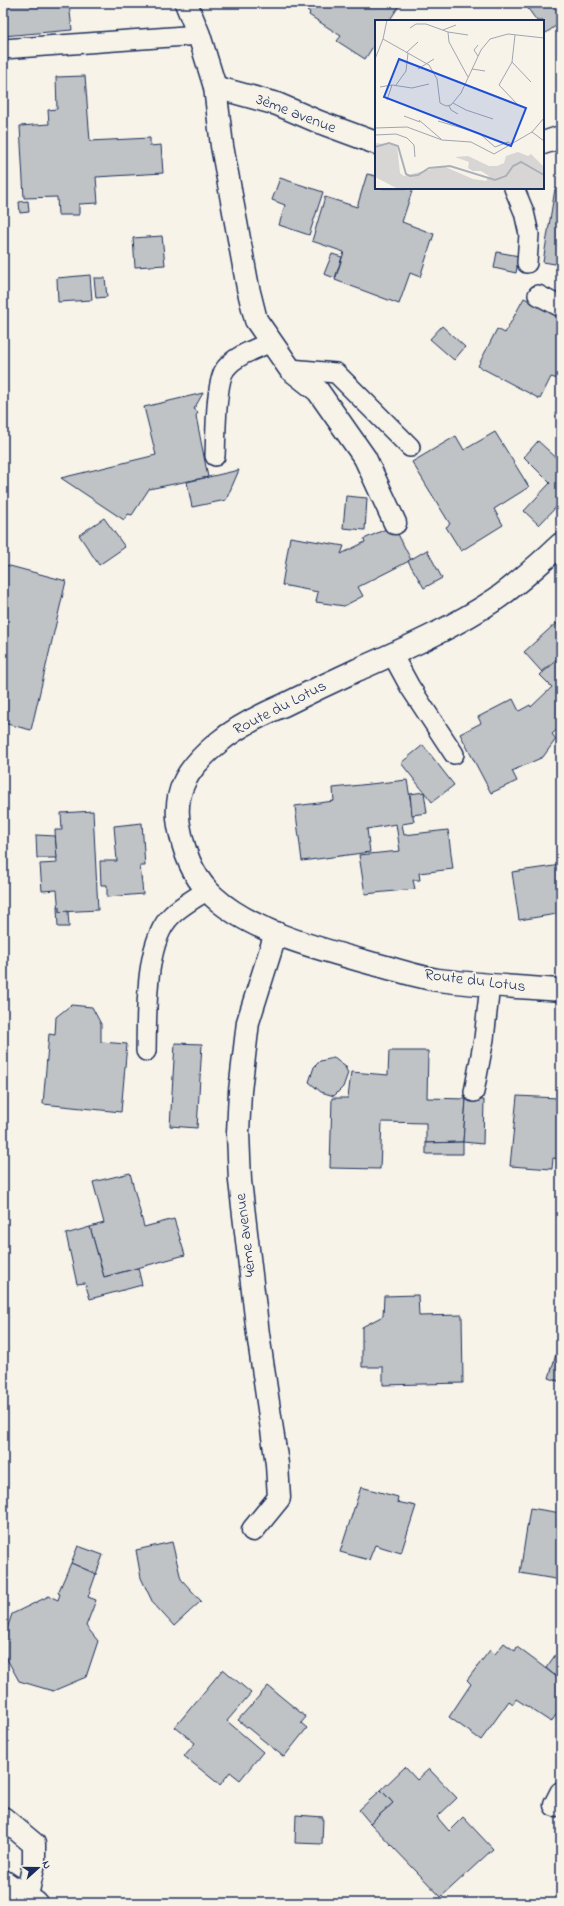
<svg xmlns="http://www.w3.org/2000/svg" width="564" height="1906" viewBox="0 0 564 1906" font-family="'Indie Flower',sans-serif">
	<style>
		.building { fill: #c0c3c5; stroke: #1b2f5e }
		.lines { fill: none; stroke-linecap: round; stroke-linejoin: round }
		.lane-casing { stroke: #1b2f5e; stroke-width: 22 }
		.street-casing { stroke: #1b2f5e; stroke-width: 25 }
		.secondary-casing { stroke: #1b2f5e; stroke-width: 25 }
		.lane { stroke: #f7f3e8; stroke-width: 19 }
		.street { stroke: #f7f3e8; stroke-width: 22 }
		.secondary { stroke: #f7f3e8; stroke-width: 22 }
		.labels { text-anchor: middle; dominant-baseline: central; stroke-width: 3.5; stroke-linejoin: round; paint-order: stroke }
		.street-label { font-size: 16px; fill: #1b2f5e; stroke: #f7f3e8 }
		.inset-river { fill: none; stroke: #acb0b9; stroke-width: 2 }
		.inset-road { fill: none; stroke: #9fa5b1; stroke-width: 1 }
		.view { fill: #1d4ed8; fill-opacity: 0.15; stroke: #1d4ed8; stroke-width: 2 }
		.inset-edge { fill: none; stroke: #1b2f5e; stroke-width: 2 }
	</style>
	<rect width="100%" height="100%" fill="#f7f3e8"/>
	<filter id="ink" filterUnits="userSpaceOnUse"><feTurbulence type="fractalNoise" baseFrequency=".025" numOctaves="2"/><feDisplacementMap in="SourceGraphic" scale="8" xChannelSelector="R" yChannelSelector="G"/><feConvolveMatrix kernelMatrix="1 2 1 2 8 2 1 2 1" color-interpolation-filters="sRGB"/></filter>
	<g filter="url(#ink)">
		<g class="building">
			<path d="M3,3H69L72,30L3,36Z"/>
			<path d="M300,3H401L389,21H376V42L365,59L337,41L341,36L309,15L310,12L299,5Z"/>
			<path d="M524,3H561V22L546,33L543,30V21H537Z"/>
			<path d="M85,76L90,141L150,138V146L161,145L163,173L96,177L98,203L79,204V215H58L57,197L24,198L20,126L49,124L48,110L57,109L56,77Z"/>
			<path d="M367,174L376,176V188H413L402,222L434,234L420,277L410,273L399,304L335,280L344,252L312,241L325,197L357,207Z"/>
			<path d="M280,178L323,192L309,235L279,225L285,205L272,200Z"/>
			<path d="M555,189L561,190V265L543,262Z"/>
			<path d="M28,201L29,212L20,213L19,202Z"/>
			<path d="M162,236L165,265L135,267L133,238Z"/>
			<path d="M497,252L519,256L516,273L494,268Z"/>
			<path d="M332,254L342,257L335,278L324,274Z"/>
			<path d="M90,275L92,300L58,302L57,278Z"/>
			<path d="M94,278H105L107,297L96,298Z"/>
			<path d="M524,298L561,317V380L551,377L540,399L478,366L497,329L505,333Z"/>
			<path d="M442,326L465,347L454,360L430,339Z"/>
			<path d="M203,393L194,409L198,412L196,416L208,477L149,489L132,515L128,514L124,520L61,478L156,455L144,407Z"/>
			<path d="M495,432L529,487L494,509L503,525L461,551L446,527L450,524L412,462L456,436L464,450Z"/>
			<path d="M538,441L561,462V502L539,525L524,511L550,483L524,457Z"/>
			<path d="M239,470L226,500L192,507L187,482Z"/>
			<path d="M346,496L367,498L365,530L343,528Z"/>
			<path d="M104,518L125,547L99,565L79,535Z"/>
			<path d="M395,528L411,560L358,587L363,596L344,606L316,602L318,592L282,585L290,537L344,546L341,554L365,542L364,539L386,529L387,532Z"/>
			<path d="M427,550L442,578L424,588L408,561Z"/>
			<path d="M6,565L66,581L31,730L3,723V575Z"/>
			<path d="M556,623L561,629V655L542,672L524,652Z"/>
			<path d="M561,657V726L552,734L556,739L543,757L512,771L517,781L491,793L460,734L481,723L478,717L513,699L519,711L530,705L531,707L552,687L540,675Z"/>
			<path d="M423,745L454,785L432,802L401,763Z"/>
			<path d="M407,780L414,822L402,824L404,835L448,830L453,869L419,873L420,880H413L415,889L365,894L359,855L400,851L396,824L367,829L370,852L302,861L295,806L334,801L333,788Z"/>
			<path d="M424,792L427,813L412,815L410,794Z"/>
			<path d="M93,811L98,910L59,912L57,890L42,891L40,864L57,863L55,830H62L61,813Z"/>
			<path d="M142,823L145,866H140L143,894L107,897V885H101L100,861H117L114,826Z"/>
			<path d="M36,835L55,836L57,858H37Z"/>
			<path d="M561,865V925L559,926L557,914L519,920L512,872Z"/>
			<path d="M57,907H59V912L68,911L69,927H58Z"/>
			<path d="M71,1005L92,1007L101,1024V1042L127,1044L121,1112L43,1104L49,1034L55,1035L56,1017Z"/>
			<path d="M175,1043L202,1044L197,1128L170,1126Z"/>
			<path d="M389,1051H428L427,1098L466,1099L463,1142L426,1143V1123L382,1122L380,1169L330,1168L332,1098H348L351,1072L388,1075Z"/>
			<path d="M334,1058L347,1068L345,1067L348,1073L343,1087L334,1096L321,1092L309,1082L314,1067L320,1061Z"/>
			<path d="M517,1096L558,1098V1105H561V1159L553,1158L552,1169L510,1166Z"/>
			<path d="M466,1099L484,1100L483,1144L463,1142Z"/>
			<path d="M463,1142V1154H426V1143Z"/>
			<path d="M130,1173L144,1227L174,1219L185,1255L104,1277L90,1227L104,1223L93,1182Z"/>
			<path d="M90,1227L104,1277L138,1268L142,1285L90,1299L85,1283L77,1284L66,1234Z"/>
			<path d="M418,1295L419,1316L462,1315L463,1383L383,1385V1367H362V1327L383,1316L384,1296Z"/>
			<path d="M561,1337V1382L549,1378Z"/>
			<path d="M361,1487L398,1497L397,1502L416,1506L401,1553L375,1545L369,1560L340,1552Z"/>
			<path d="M530,1508L561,1513V1580L520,1573Z"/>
			<path d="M172,1542L181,1579L201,1601L174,1626L153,1603L141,1578L136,1550Z"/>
			<path d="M78,1546L103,1555L96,1574L71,1563Z"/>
			<path d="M71,1563L96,1574L88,1597L96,1600L86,1626L98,1641L86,1677L53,1691L19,1681L3,1652V1641L12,1614L49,1596L58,1600L60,1594L58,1593Z"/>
			<path d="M504,1643L515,1651L517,1647L561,1680V1708L551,1722L516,1699L513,1704L509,1701L481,1740L449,1717L471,1684L467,1680L490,1650L495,1654Z"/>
			<path d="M556,1654L561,1657V1676L559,1679L546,1668Z"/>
			<path d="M223,1669L251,1693L227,1721L263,1752L240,1780L230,1772L220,1785L184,1756L195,1743L175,1727Z"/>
			<path d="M268,1686L306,1717L301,1723L307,1728L284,1757L238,1720Z"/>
			<path d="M405,1767L417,1780L429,1769L457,1798L437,1817L449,1831L463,1817L493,1849L441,1897L370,1823L393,1803L381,1790Z"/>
			<path d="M381,1790L393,1803L370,1823L359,1810Z"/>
			<path d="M296,1815L323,1817L322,1844L295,1843Z"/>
		</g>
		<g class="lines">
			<g class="lane-casing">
				<g id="lane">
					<path d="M3,49L199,35"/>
					<path d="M514,188L524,212L529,234L527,263"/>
					<path d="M538,295L561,307"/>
					<path d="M290,369L336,373L410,447"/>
					<path d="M215,456C216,437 215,381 226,368C236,355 256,349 271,342"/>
					<path d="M392,654L410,687L454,754"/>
					<path d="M146,1051C147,1014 144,941 172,915C182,905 196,898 207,890"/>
					<path d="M474,1092L484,1039L490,985"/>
				</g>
			</g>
			<g class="street-casing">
				<g id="street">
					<path d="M186,3L199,35L215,87L222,146L248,288L256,320L290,369L318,391L365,458L395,523"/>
					<path d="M215,87L277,104L319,122L376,143"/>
					<path d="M543,143L561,137"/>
					<path d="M561,544C540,563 519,583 496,599C453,628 404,649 357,670C333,681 308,693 284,705C261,715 238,726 219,742C187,768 170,793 181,835C186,858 196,881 214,897C253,933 324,950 374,964C395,969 417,977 438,980C479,985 520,987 561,990"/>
					<path d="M253,1530L279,1498L277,1464L258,1334L240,1181L238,1133L240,1091L248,1022L276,933"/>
					<path d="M555,1805L561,1793"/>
					<path d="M3,1818L34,1844V1863L27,1896"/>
				</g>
			</g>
			<g class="secondary-casing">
				<path id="secondary" d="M3,1881L36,1903"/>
			</g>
			<use href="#lane" class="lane"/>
			<use href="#street" class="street"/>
			<use href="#secondary" class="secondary"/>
		</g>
	</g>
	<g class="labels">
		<g class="street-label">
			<text transform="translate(296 114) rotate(21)">3ème avenue</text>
			<text transform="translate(280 708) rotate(-27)">Route du Lotus</text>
			<text transform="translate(475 981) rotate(7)">Route du Lotus</text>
			<text transform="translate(246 1235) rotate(-97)">4ème avenue</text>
		</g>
	</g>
	<g transform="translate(375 20)">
		<rect width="169" height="169" fill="#f7f3e8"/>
		<path d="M0,123L22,125L25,153L29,156L68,146L98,159L111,161L114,156L106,151H98L93,148L94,142L80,137L93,136L114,146H122L129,143L131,136L143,132L153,136L156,134L169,147V169H23L0,157Z" fill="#d7d6d4"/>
		<path class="inset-river" d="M0,127L14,123L23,126L31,154L35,156L43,155L54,148L75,146L120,160L131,156L138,146L146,142L169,155"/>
		<path class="inset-road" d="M12,0L8,19L54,45L62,59L65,83L71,86L76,85L86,73L106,30L115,19L133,14L169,18M35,8L41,4H51L73,12L93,15M68,10L81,5M73,12L74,22L93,57M140,15L137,42L124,65L144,86M103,25L99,30L103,36M31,33L43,22M0,39L8,19M137,42L156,62M43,49L59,39M97,49L110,51M21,65L31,51L33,33M5,67L17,65L37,68L54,64M12,80L17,65M78,83L91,90L118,99M74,86L76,90L83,94M29,96L45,102M44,100L66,119M63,101L104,113L120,127L133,122L136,124M0,108L32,107L67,120L96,122L119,134L157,112L169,98M157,112L169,121M0,115L21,114L32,118L39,125L40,137"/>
		<path class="view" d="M24,39L151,88L136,126L9,77Z"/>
		<rect width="169" height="169" class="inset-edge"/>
	</g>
	<rect width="564" height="1906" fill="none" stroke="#f7f3e8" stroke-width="16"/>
	<rect x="8" y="8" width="548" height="1890" fill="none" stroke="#1b2f5e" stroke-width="1.5" filter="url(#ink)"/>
	<g transform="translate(38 1868) rotate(69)" stroke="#f7f3e8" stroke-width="3" paint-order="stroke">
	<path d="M0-3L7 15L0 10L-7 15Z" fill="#1b2f5e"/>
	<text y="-6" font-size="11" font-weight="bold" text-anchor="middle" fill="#1b2f5e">N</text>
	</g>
</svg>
